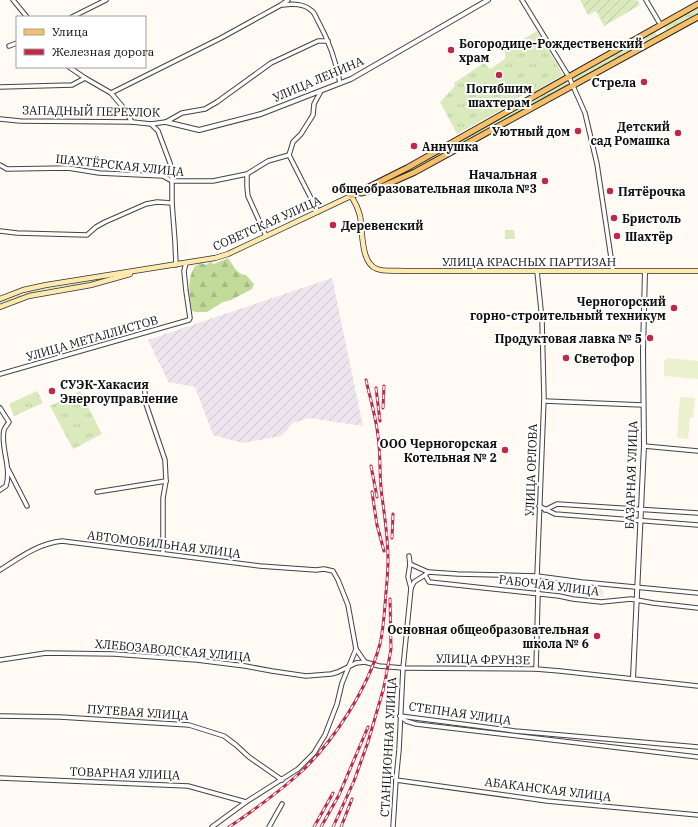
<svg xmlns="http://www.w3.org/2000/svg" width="698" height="827" viewBox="0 0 698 827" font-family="'IBM Plex Serif',serif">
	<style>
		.industrial { fill: url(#industrial-furrows) }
		.grass { fill: url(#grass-tufts) }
		.forest { fill: url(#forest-firs) }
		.garden { fill: url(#garden-furrows) }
		.pitch { fill: #ebf1ce }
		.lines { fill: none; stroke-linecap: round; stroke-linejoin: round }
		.minor-casing { stroke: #434343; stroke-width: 5.5 }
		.tertiary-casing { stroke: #434343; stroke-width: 6 }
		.secondary-casing { stroke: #323232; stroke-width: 6 }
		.primary-casing { stroke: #212121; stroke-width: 7 }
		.minor { stroke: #fff; stroke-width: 3.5 }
		.tertiary { stroke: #fff; stroke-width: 4 }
		.secondary { stroke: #fee9af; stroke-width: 4.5 }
		.primary { stroke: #f8bf6b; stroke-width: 5 }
		.rail-casing { stroke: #c22747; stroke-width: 3 }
		.rail { stroke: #fff; stroke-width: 1.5; stroke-dasharray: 4.5; stroke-linecap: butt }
		.poi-dot { fill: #c22747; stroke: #fff; stroke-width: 1.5 }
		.labels { text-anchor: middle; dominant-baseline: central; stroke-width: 4; stroke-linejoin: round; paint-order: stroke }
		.poi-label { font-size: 12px; font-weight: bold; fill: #101010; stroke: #fff; text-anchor: start }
		.street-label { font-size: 12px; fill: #101010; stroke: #fff }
	</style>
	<defs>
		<pattern id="industrial-furrows" width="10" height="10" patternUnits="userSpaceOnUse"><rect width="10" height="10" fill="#ece5ee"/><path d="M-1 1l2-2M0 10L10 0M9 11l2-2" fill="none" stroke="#c9c3cb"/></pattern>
		<pattern id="grass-tufts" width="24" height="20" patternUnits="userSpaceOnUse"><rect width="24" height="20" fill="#dbeabc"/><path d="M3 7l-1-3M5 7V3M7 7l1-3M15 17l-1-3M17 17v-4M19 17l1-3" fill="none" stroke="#bbc8a1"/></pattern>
		<pattern id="forest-firs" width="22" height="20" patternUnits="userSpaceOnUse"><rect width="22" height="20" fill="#c2db9b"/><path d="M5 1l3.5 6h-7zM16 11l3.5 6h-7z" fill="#a6bb84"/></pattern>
		<pattern id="garden-furrows" width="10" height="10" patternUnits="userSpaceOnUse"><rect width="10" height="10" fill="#dbeabc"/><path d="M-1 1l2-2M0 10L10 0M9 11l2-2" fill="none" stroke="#bbc8a1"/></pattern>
	</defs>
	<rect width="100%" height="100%" fill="#fffbf4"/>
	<path class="industrial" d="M332,278L363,426L309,418L293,423L281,436L243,443L213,435L195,387L174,383H169L148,340Z"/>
	<g class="grass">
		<path d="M698,8V15L667,32L664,26Z"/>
		<path d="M537,31L563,75L528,95L525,94L505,105L503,109L457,134L440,102L455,86L454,83L484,63L490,69L505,59V49Z"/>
		<path d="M655,31L658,37L576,82L573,77Z"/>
		<path d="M566,81L569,86L415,169L414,167Z"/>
		<path d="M505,230H514L515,239H505Z"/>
		<path d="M108,278C84,285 59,286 35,292C23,295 12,299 0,304V302L32,291Z"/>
		<path d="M37,391L43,403L14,416L9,404Z"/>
		<path d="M80,391L102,434L73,449L50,406Z"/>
	</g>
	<path class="forest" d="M228,258L236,270L241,274L246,275L254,284L252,289L231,300L223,302L207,312H196L192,311C190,295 186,280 195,266L201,263L206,265L210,262L214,264Z"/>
	<path class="garden" d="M580,0H637L640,5L604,26L596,11L588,15Z"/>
	<g class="pitch">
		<path d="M668,358L698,361V379L664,376V361Z"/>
		<path d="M680,397L695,398L693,418H690L688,439L677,438Z"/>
		<path d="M580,587L602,589H603V597L579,596L578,588Z"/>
	</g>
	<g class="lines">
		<g class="minor-casing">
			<g id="minor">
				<path d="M13,0L27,17"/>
				<path d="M522,0L569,77L585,113L597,164L613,271"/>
				<path d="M646,0L659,22"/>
				<path d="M282,5C292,4 304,3 312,11C315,13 316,18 318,21C329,41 336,61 340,83"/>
				<path d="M72,17L106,0"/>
				<path d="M9,46L17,43"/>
				<path d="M69,67L85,78"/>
				<path d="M0,87L72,85L85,78L111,93L221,38L281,5L288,0"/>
				<path d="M111,93L122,106L132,122"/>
				<path d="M0,119L20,121L132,122L151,124L166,122L182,113L205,109L217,102L271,63L318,41H328"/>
				<path d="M151,124L158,131L170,163L172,172V203L175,242L176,265"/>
				<path d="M289,155L293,142L301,134L313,115L314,104L321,91"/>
				<path d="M0,165L7,169L68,168L99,173L163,176L172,181H213L247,174L268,161L289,155L318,212"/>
				<path d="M247,174V187L248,196L266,236"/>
				<path d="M0,231L17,233L87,235L96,227L105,222L146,204L157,202L172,203"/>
				<path d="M0,374L189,320L190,318L186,291L184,271L186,263"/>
				<path d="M144,383L146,404L165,460L166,481L163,498V553"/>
				<path d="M544,401L643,405"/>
				<path d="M0,408L9,422C8,424 5,427 4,430C0,447 12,467 6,486L0,490"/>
				<path d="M644,446L698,451"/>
				<path d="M8,469L27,506"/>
				<path d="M97,492L166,481"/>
				<path d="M539,506L555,514L698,525"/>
				<path d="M545,510L557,504L698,513"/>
				<path d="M409,556L410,564"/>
				<path d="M0,570C19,558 39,543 62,541L260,566L316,570L324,569L333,571L338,580L348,605L356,649L365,662L379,666L403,668L536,669L560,671L698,686"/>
				<path d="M425,575L428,572L458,574L537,576L582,582L698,593"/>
				<path d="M411,588L408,577L410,564L428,572"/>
				<path d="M0,660L46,653L114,654L197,660L245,666L272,671L306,676L331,674L338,672L356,663L365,662"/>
				<path d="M536,669L538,594L537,576L544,398L542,320L537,271"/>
				<path d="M0,716L60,717L189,725L224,736L236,745L249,757L282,780"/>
				<path d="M400,716L406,721L416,724L698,757"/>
				<path d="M400,716L515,731L698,747"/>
				<path d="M0,778L188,786L246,802"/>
				<path d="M396,780L547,801L698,815"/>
				<path d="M212,827L246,802L298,769L314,753L325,735L337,704L342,683L356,649"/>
				<path d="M269,827L282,804"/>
				<path d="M393,827L396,780L399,750L403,668L411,588L414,582L425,575L429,582L559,596L573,599L601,602L631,599L653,603L698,608"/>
			</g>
		</g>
		<g class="tertiary-casing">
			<g id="tertiary">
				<path d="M166,122L199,130L261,114L351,79L488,0"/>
				<path d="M633,678L644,446L643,351L645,271"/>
			</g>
		</g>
		<g class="secondary-casing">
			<g id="secondary">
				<path d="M0,299L23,290L46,285L215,258L228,254L351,196C355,202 358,208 360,216C363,230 360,263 377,269C385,272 396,270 405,271H698"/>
				<path d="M0,307L29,296L91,285L130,274"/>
			</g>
		</g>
		<g class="primary-casing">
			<g id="primary">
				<path d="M362,193L379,188L415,172L698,17"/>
				<path d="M351,196L407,168L698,4"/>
			</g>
		</g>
		<use href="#minor" class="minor"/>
		<use href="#tertiary" class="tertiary"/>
		<use href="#secondary" class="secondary"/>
		<use href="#primary" class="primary"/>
		<g class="rail-casing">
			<g id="rail">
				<path d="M376,388L380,421"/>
				<path d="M383,408L384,386"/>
				<path d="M371,466L377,497"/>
				<path d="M372,492L377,525L384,551"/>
				<path d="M392,538L393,514"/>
				<path d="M229,827C254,810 279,792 301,772C334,741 368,688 380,644C383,631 384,618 385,605C386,590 388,575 388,560C388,538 385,518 382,497C379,477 381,456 378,436C376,417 370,398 366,380"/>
				<path d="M314,827L333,793"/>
				<path d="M321,827L339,795L368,727"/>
				<path d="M333,827L354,781L368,742L384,687L391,649L390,599"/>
				<path d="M341,827L352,799"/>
			</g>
		</g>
		<use href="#rail" class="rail"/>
	</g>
	<g class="poi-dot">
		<circle cx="451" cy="50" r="4"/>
		<circle cx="499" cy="75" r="4"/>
		<circle cx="644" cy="82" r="4"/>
		<circle cx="578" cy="131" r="4"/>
		<circle cx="678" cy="133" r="4"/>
		<circle cx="414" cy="146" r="4"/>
		<circle cx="545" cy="181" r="4"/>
		<circle cx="610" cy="191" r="4"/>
		<circle cx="614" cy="218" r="4"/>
		<circle cx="333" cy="225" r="4"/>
		<circle cx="617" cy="236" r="4"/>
		<circle cx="674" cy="308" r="4"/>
		<circle cx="650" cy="338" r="4"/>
		<circle cx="566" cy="358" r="4"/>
		<circle cx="52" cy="391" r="4"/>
		<circle cx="505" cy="450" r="4"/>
		<circle cx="597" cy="636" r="4"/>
	</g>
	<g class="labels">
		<g class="poi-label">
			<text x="459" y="43">Богородице-Рождественский<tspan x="459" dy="14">храм</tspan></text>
			<text x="636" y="82" text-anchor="end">Стрела</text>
			<text x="499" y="88" text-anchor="middle">Погибшим<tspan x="499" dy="14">шахтерам</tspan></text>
			<text x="670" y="126" text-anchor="end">Детский<tspan x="670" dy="14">сад Ромашка</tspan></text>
			<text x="570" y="131" text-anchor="end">Уютный дом</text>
			<text x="422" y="146">Аннушка</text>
			<text x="537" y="174" text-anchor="end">Начальная<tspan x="537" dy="14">общеобразовательная школа №3</tspan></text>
			<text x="618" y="191">Пятёрочка</text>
			<text x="622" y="218">Бристоль</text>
			<text x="341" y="225">Деревенский</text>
			<text x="625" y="236">Шахтёр</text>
			<text x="666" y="301" text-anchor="end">Черногорский<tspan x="666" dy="14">горно-строительный техникум</tspan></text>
			<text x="642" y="338" text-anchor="end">Продуктовая лавка № 5</text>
			<text x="574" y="358">Светофор</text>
			<text x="60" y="384">СУЭК-Хакасия<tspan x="60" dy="14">Энергоуправление</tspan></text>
			<text x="497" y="443" text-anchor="end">ООО Черногорская<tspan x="497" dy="14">Котельная № 2</tspan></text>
			<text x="589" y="629" text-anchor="end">Основная общеобразовательная<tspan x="589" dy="14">школа № 6</tspan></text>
		</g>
		<g class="street-label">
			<text transform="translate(318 79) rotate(-23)">УЛИЦА ЛЕНИНА</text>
			<text transform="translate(91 111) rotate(1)">ЗАПАДНЫЙ ПЕРЕУЛОК</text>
			<text transform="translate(120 165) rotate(6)">ШАХТЁРСКАЯ УЛИЦА</text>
			<text transform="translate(267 223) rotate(-24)">СОВЕТСКАЯ УЛИЦА</text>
			<text x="529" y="261">УЛИЦА КРАСНЫХ ПАРТИЗАН</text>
			<text transform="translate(92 338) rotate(-16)">УЛИЦА МЕТАЛЛИСТОВ</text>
			<text transform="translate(531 470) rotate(-88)">УЛИЦА ОРЛОВА</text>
			<text transform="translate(631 475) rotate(-88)">БАЗАРНАЯ УЛИЦА</text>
			<text transform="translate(164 544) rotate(7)">АВТОМОБИЛЬНАЯ УЛИЦА</text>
			<text transform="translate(549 585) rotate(7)">РАБОЧАЯ УЛИЦА</text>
			<text transform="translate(173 650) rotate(5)">ХЛЕБОЗАВОДСКАЯ УЛИЦА</text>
			<text transform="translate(483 659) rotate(1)">УЛИЦА ФРУНЗЕ</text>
			<text transform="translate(138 712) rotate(4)">ПУТЕВАЯ УЛИЦА</text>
			<text transform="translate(460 713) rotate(8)">СТЕПНАЯ УЛИЦА</text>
			<text transform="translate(388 747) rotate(-87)">СТАНЦИОННАЯ УЛИЦА</text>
			<text transform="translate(125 773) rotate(2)">ТОВАРНАЯ УЛИЦА</text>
			<text transform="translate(548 789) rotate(7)">АБАКАНСКАЯ УЛИЦА</text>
		</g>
	</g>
	<rect x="16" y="16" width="130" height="52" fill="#ffffff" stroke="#9f9f9f"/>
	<rect x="24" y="29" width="20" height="6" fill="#f8bf6b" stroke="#9f9f9f"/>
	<text x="52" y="36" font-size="12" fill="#101010">Улица</text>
	<rect x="24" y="49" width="20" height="6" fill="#c22747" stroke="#9f9f9f"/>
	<text x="52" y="56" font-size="12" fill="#101010">Железная дорога</text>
</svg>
